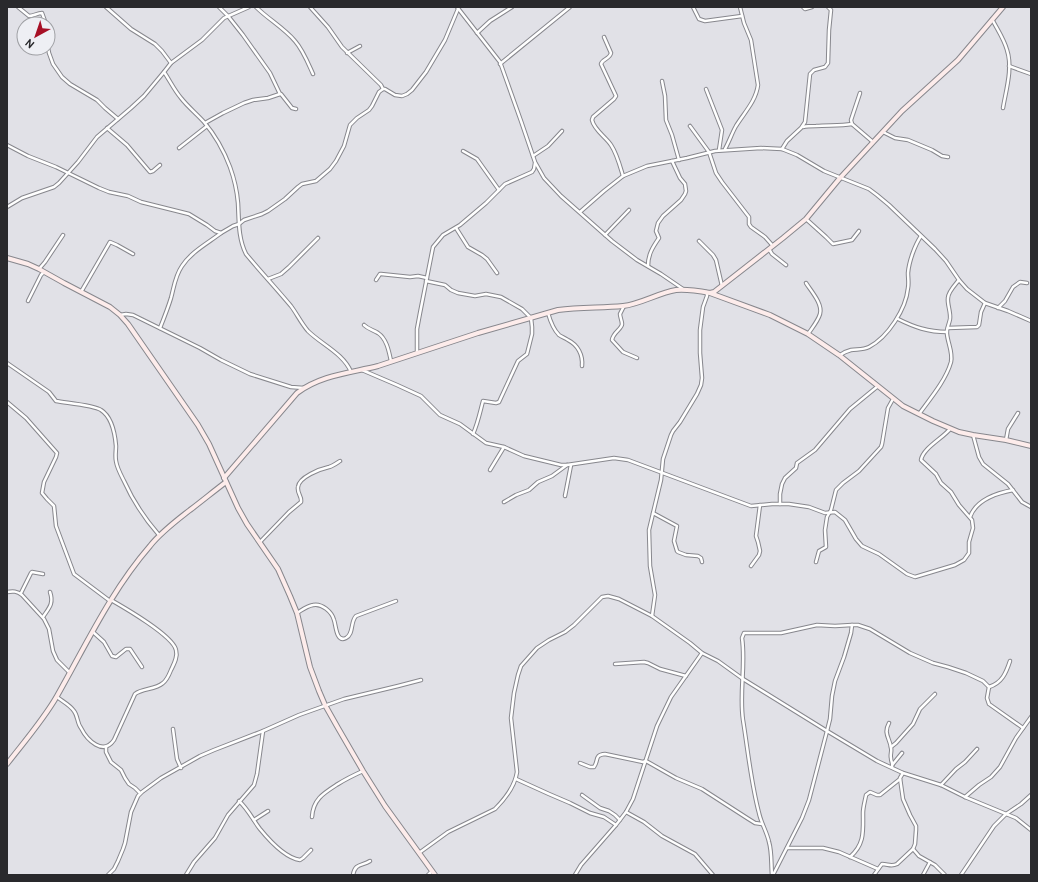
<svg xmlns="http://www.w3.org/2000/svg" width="1038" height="882" viewBox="0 0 1038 882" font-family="Overpass,sans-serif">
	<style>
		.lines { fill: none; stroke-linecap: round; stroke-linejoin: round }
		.street-casing { stroke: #87878d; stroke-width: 4.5 }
		.secondary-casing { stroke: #87878d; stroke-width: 6 }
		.street { stroke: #fff; stroke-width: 2.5 }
		.secondary { stroke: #fdeceb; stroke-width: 4 }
	</style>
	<rect width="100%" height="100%" fill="#e1e1e7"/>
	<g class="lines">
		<g class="street-casing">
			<g id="street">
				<path d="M18,7L29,16C34,16 37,13 42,13L46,24"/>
				<path d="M106,7L131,29L155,44L162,51L171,63L164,72L166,75C171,83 175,91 181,98C188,107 197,114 204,122C215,135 224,151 230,167C234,178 237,191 238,203C239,220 238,238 246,254C260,271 276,288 291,306C297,314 301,323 308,331C321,344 344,354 351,372"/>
				<path d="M219,7L228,16L243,35L270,73L280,94"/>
				<path d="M256,7C268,19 284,28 295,41C303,50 308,63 313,74"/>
				<path d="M310,7L328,27L342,47L381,85L383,89"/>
				<path d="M457,7L500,62L521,121L535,162L544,178L561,196L612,241L637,260L661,274L683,289"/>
				<path d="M693,7L699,19L705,21L742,16"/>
				<path d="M803,7L805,9L812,7"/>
				<path d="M992,19C997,29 1004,39 1007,50C1013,68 1006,90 1003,108"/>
				<path d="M48,32V48L49,53L53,64L62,77L70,84L97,100L105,108L118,119"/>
				<path d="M477,33L490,21L512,7"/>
				<path d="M604,37L611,53C610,59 602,59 601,64L616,96L614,99L593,117L592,120C594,130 606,137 611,145C617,154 620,166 623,176"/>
				<path d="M347,53L360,46"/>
				<path d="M171,63L202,40L224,18L249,7"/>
				<path d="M500,64L570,7"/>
				<path d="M1009,66L1031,74"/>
				<path d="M662,81L665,96L666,120L672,135L679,160"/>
				<path d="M706,89L722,130L719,150"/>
				<path d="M860,93L851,120L852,124L873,142"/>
				<path d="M205,123L223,113L244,103L253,100L268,98L280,94H281L292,108L296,109"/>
				<path d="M690,126L709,152L716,173L722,182L749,217V224L751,227L765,237L773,246"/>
				<path d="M803,127C807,126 811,126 816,126C828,125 840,126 852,124"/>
				<path d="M107,128L127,145L150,172L153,171L160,165"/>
				<path d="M883,132L895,138L908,140L932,150L942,156L948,157"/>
				<path d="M7,145L28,156L56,167L99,188L109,192L128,196L141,202L189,214L207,225L215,231L221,233L233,226L239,224L244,220L262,214L268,211L285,199L298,187L302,184L316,181L330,169L336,161L344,146L350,125L357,118L369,110L372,106L379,92L383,89H385L395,95L402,96L407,94L412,90L426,72L445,40L458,9"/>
				<path d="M179,148L207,126"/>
				<path d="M725,149C729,142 732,133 736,126C744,113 756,101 758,85L751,40L744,23L740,7"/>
				<path d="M782,149L787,141L801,128L805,122L810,74L814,70L825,67L828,63L829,30L831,10L828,7"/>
				<path d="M463,151L477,159L499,190"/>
				<path d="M533,156L548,146L562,131"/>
				<path d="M7,207L22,198L54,187L59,183L78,162L97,137L131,108L144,96L164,72"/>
				<path d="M580,212L604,191L623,176L647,166L687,158L715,151L761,148L782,149L797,155L824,171L869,189L877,195L889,205L935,249L946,261L959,280L967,289L985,303L1008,311L1031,321"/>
				<path d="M806,219L826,237L833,244L852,240L859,231"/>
				<path d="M456,228L468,247L482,255L487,259L497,273"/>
				<path d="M605,235L629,210"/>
				<path d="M699,241L713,255L716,260L722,286"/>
				<path d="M769,249L772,254L786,265"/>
				<path d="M648,266C648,254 653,247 659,238L656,231L658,223L663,216L681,200L685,194L686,191L685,184L680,178L672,161"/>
				<path d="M39,269L45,262L63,235"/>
				<path d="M268,279L281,274L289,267L318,238"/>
				<path d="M376,280L380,274H381L410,277L418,276L427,278"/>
				<path d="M426,281L445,285L451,290L458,293L475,296L486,294L501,297L522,309L531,318L532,327V334L527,354L518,361L499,402L496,403L483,401C480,412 478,423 473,434"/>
				<path d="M806,283C811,291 823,304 820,314C818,321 812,328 808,334"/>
				<path d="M81,292L110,242L117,245L133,254"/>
				<path d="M28,301L41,275L44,272"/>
				<path d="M624,306L620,314C620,317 622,321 622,324C622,329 613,332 612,340L623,352L637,358"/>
				<path d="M998,308L1005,301L1013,287L1020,282L1027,283"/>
				<path d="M548,313C550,320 554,330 559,335C562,337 565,338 568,340C578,345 583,355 582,366"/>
				<path d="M120,315L126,314L133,315L200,348L221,360L250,374L291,387L304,388"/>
				<path d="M898,319C914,327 928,332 947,332"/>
				<path d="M364,325C368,329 373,330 378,333C387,339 389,352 391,361"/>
				<path d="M160,328C164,318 168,308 171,298C174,287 175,276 182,266C191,252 208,243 221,233"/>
				<path d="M948,328L977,327L979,325L981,312L985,303"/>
				<path d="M417,353V329L420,313L433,247L443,235L460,225L486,203L505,184L532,172L534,169L535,163"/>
				<path d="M840,355C843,353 847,351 851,350C857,349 863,350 869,347C888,337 906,309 908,288C909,283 908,278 908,273C909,261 915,245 921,236"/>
				<path d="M7,363L49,392L56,401C67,403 94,405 101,410C112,417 115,434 116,446C116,451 115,456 116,461C117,468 121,475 124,481C133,501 145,519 159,535"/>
				<path d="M362,370L397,385L421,396L440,415L460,424L486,443L504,447L524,456L561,465H567L614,458L628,460L751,506L772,504H789L809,507L825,513L835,512L845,520L856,539L862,546L879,554L907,574L915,577L955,565L964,560L969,553V542L973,528L972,520L959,505L951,492L941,483L936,474L921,460C923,448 943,438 950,429"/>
				<path d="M7,402L26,418L57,453L56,457L44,482L42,493L47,499L54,506L56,526L74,574L110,601"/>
				<path d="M919,414C930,399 946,380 951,362C953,352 948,344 947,334C946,329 949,325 950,319C951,312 947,304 948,298C948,292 955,285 959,280"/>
				<path d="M973,435L979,457L983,464L1008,484L1022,502L1031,507"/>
				<path d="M1006,440L1008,429L1018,413"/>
				<path d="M490,470L504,447"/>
				<path d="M565,496L571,465"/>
				<path d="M504,502L516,495L529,490L538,482L552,476L567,465"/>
				<path d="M780,504V494L782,484L785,478L796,468L797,463L815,450L850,409L878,386"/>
				<path d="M653,513L677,526L674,541L677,551L678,552L686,555L698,556L701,558L702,562"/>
				<path d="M970,517C976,500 997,493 1013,490"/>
				<path d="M260,542L289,512L301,502C302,496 297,494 298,487C299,477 320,469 329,467C333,466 337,463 340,461"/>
				<path d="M816,562L819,551L826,547L825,530L827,517L831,510L836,490L843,483L859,471L881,447L882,444L888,408L893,399"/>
				<path d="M751,566L759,555L760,551L758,542L756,536L760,505"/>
				<path d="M7,592C13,591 17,591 22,595L44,619L49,629L53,651L57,660L70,673"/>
				<path d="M21,593L31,573L32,572L43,574"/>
				<path d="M297,613C302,610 307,606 313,605C322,603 332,612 334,620C336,625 336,643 346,638C354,634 350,622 356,616L396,601"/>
				<path d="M652,616L655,595L650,566L649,530L661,480L663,459L671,435L673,431L680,422L697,394L701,385L702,378L700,353V330L703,307L707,296V294L706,292"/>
				<path d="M43,617C49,608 54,604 50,592"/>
				<path d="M93,632L104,642L112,656L116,657L126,649H130L142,667"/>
				<path d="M615,664L644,662L648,663L660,669L686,676"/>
				<path d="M989,687C1002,683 1006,673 1010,661"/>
				<path d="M57,697C62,701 70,705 74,711C78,716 77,723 81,728C87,740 103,756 114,740L135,694C143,688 155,690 163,683C167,680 169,675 171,670C174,664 178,657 176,650C173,636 125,608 111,600"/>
				<path d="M889,723C883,734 890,738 891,748C892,751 890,755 891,758C891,762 893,763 892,767"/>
				<path d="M173,729L177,759L181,768"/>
				<path d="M106,747V752L111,762L121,770L125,778L129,784L135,788L140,793"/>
				<path d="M891,747L896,743L913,724L920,709L935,694"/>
				<path d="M580,763L590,767H594C599,760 594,755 605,754L643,762L646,761L676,778L702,789L747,818L755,823L762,824"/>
				<path d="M893,764L902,753"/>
				<path d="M516,779L549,794L570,803L590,813L604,817L616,825"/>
				<path d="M941,785L956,769L965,762L977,749"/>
				<path d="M582,795L600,808L609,811L615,815L620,820"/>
				<path d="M965,797L979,785L991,777L1000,767L1016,738L1031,717"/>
				<path d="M239,801C248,809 253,820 260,829C269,840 286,858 300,860L303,858L311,850"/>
				<path d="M626,812L644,822L662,836L695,854L713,875"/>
				<path d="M312,817C313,799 324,793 338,784C346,779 354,775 363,771"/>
				<path d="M254,820L268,811"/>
				<path d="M787,848H823L839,852L878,869"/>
				<path d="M913,849L919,856L935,865L945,875"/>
				<path d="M419,853L448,832L495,809C505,799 515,786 517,772L511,718L514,693L518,675L521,666L537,648L549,640L565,632L574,625L602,597L608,596L619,599L652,616L690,643L702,653L718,661L743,679L827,731L877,761L903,773L941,785L965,797L1016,818L1031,830"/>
				<path d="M850,857C865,844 863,831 863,813C863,807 865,801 866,795L870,792L877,795H880L900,779"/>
				<path d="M108,875L114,869L118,861L123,849L125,843L131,812L138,796L142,792L161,778L200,756L214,750L263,731L299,715L344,699L398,686L421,680"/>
				<path d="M186,875L194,862L215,838L228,815L254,785L257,774L263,731"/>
				<path d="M353,875C355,863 362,866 370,861"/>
				<path d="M428,875L432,871"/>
				<path d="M575,875L581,865L616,825L626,812L633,799L657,726L671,697L702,653"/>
				<path d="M772,875C771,864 772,852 769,842C767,832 761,823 759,813C751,783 748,751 743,720C739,693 746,665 742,638L744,633H781L817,625L835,626L852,625H858L870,629L910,653L933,663L948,667L966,673L983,681L989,687L987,698L989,704L1023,728"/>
				<path d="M773,875L802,818L809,800L827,731L830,719L832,696L835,681L844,657L851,633L852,625"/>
				<path d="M874,875L882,864C888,864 891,867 897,864L913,849L915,844L916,830V826L910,815L903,799L900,778L903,773"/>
				<path d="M923,875L930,862"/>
				<path d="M961,875L994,826L1006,814L1021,804L1031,795"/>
			</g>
		</g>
		<g class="secondary-casing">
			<g id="secondary">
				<path d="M7,258L28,264L39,269L64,283L110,307L120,315L128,324L198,425L209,444L238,508L247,524L278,569L290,596L297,613L310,667L319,691L325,705L338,728L363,771L385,806L435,875"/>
				<path d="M710,293L770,315L808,334L839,355L903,406L933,421L959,432L973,435L1006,440L1031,446"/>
				<path d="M224,478L297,393C321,375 350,373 378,366L478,333L558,310C580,307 601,308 623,306C641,304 658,293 676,290C687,289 699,291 710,293L714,292L783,238L806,219L840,178L902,111L958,60L1003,7"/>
				<path d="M7,764C24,742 44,719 57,696C86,645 111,591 150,546C161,532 176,521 190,510C202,501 214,491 226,482"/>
			</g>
		</g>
		<use href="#street" class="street"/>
		<use href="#secondary" class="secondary"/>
	</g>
	<rect width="1038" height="882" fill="none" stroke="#29292c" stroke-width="16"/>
	<g transform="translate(36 36) rotate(220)"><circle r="19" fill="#eeeff4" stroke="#9fa0a4"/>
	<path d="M0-3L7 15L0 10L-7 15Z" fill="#a71026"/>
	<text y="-6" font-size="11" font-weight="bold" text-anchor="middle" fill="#29292c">N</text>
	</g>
</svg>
